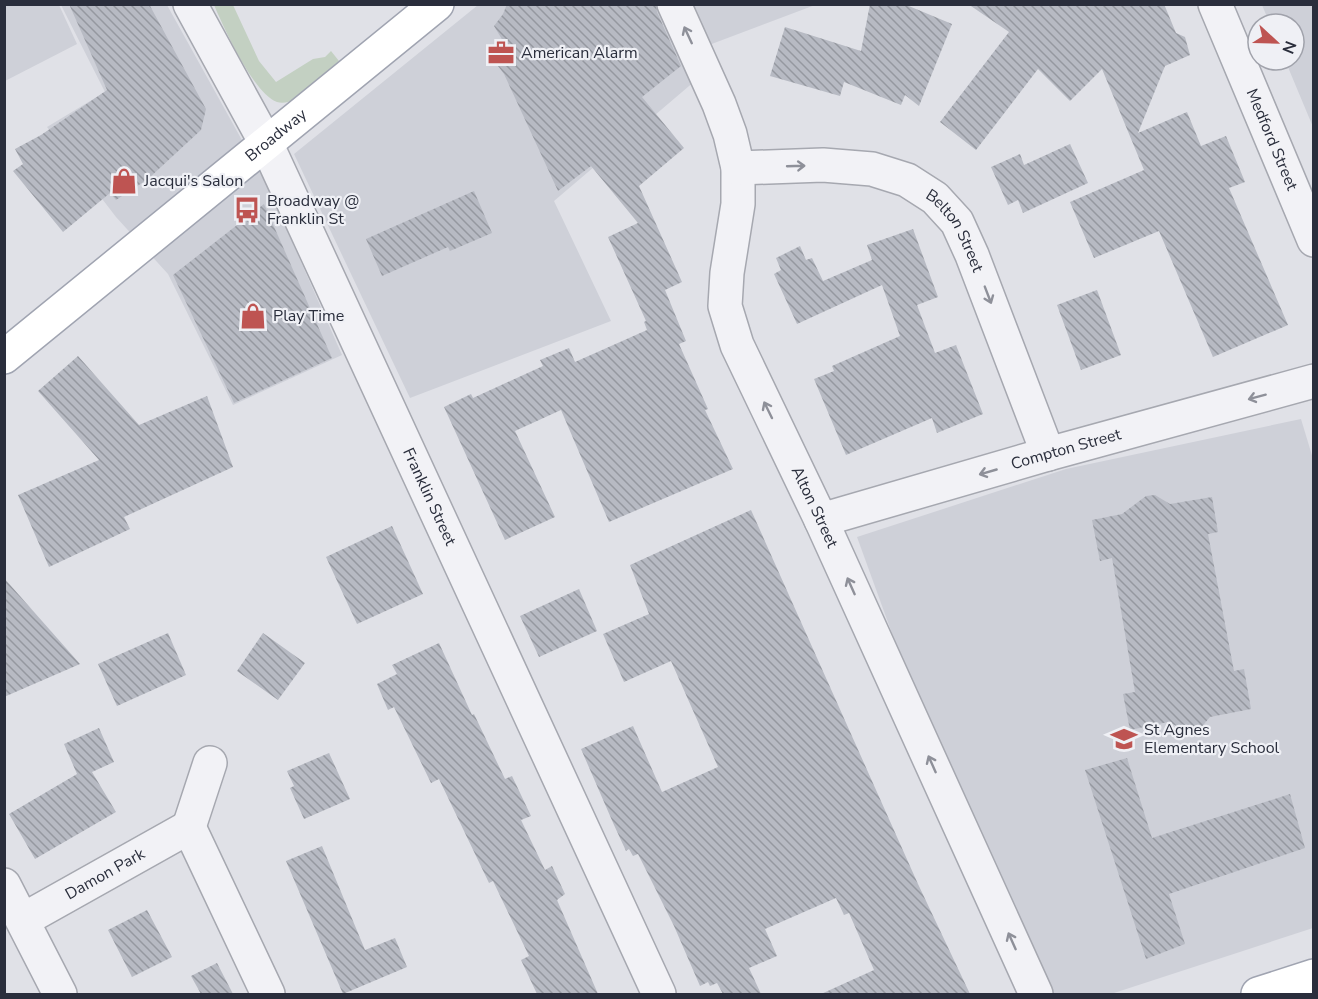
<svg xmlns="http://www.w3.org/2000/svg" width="1318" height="999" viewBox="0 0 1318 999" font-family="'Nunito Sans',sans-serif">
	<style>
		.built { fill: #ced0d8 }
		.grass { fill: #c3d0c2 }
		.building { fill: url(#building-back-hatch) }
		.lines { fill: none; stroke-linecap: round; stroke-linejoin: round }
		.minor-casing { stroke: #a6a8b0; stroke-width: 36 }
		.major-casing { stroke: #a0a4b1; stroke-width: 36 }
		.minor { stroke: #f2f2f6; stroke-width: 33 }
		.major { stroke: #fff; stroke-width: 33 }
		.oneway { stroke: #8e9099 }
		.labels { text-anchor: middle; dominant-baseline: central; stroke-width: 4.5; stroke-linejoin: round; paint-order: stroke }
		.poi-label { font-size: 16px; fill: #2a2e3c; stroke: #eff0f5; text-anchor: start }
		.street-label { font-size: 16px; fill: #2a2e3c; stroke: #eff0f5 }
	</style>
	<defs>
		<pattern id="building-back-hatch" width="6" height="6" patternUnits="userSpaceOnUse" patternTransform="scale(1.5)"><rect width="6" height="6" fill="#b7bac3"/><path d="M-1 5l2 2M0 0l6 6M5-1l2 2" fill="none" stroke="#9598a0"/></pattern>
	</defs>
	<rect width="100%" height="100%" fill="#e0e1e7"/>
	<g class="built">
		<path d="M5,4L59,5L77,44L5,81Z"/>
		<path d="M61,5H167L268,187L342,355L233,405L168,274L116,217L47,127L105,92Z"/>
		<path d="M478,5H671L702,75L554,201L611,321L410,398L294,154Z"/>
		<path d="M690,5H815L709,45Z"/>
		<path d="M1262,5H1313V127L1285,60H1294V24H1270Z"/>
		<path d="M1301,419L1314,462L1313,928L1111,994H1050L906,672L857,537L1066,469Z"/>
	</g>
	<path class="grass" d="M214,5H233L259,61L276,82L313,59L325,57L331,51L339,61L295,99C289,102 283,104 277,102C253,93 224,28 214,5Z"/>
	<g class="building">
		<path d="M69,4H149L206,109L201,130L148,179L116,200L110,193L63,232L13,171L23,164L15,149L41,135L107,90Z"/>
		<path d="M507,4H656L657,12L681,66L642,97L684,148L639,186L682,282L665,290L686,341L679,344L708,409L705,410L733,469L609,522L561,410L515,431L555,517L505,540L444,407L471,394L473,398L543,366L540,360L569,348L575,362L647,330L644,322L646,321L608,237L638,223L591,166L558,191L504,74L492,58L503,41L494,26L503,14Z"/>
		<path d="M870,4H904L952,24L919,106L905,95L901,105L844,82L840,96L770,76L785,27L861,51Z"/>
		<path d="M968,4H1164L1176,33L1185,37L1190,55L1165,66L1138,133L1187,112L1201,146L1226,136L1245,182L1229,188L1288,325L1213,357L1159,231L1094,258L1070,202L1144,170L1102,69L1070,101L1038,69L976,150L940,122L1009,32Z"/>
		<path d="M1070,144L1088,183L1023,213L1018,200L1008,205L991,167L1020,154L1024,165Z"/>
		<path d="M474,191L492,233L450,251L448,247L382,276L366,239Z"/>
		<path d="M264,204L332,358L234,403L173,275Z"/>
		<path d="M913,229L938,297L917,305L935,353L956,345L983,414L937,433L932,418L846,455L814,379L834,371L832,366L900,336L882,285L797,324L774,274L781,270L776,258L800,246L806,260L812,258L823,281L872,260L867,245Z"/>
		<path d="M1097,290L1121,355L1081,370L1057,305Z"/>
		<path d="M78,356L139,425L207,396L233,467L124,517L130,529L49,567L18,495L99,460L38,391Z"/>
		<path d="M1155,495L1170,504L1212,497L1218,532L1208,534L1234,671L1244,669L1251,709L1210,717L1199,730L1192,733L1168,722L1130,730L1123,694L1135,692L1112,558L1100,561L1092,520L1122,514L1146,496Z"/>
		<path d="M751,510L918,884L970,994H821L874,970L849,913L844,915L836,898L765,929L777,956L749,968L761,994H723L717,983L710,986L708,982L700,986L674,926L638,854L633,856L629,849L626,851L614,825L581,749L633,726L662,792L718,767L671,661L624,682L603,634L649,614L630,565Z"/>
		<path d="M392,526L423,594L357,624L326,557Z"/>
		<path d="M4,578L80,664L4,697Z"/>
		<path d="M579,589L597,631L539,657L520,616Z"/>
		<path d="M168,633L186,675L117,706L98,664Z"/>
		<path d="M263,633L305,663L278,700L237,671Z"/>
		<path d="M439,643L472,715L474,714L505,779L512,776L531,816L521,820L545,870L552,866L565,894L557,900L598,994H537L521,960L529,956L493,881L489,883L439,779L431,783L394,707L388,710L377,684L397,674L392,665Z"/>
		<path d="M99,728L114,762L92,772L116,812L35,859L9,814L77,774L64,744Z"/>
		<path d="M329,753L350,799L304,819L290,788L294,786L287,771Z"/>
		<path d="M1127,758L1152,838L1290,794L1305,848L1169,894L1185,944L1146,959L1085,770Z"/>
		<path d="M322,846L365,950L395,938L407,967L343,994L286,861Z"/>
		<path d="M147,910L172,957L132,977L108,930Z"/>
		<path d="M217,963L233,994H201L191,976Z"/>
	</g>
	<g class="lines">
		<g class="minor-casing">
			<g id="minor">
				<path id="s1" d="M190,4L266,143L659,994"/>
				<path id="s2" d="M674,4L719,104L730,134L738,168V204L727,273L725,306L737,345L821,520L1036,994"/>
				<path id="s3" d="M1215,4L1314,240"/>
				<path id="s4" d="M738,168L823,165L872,169L907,180L935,198L957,222L972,255L1048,454"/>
				<path id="s5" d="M821,520L1048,454L1314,381"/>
				<path d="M189,827L210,763"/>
				<path d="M4,885L60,994"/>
				<path id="s6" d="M23,920L189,827L268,994"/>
			</g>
		</g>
		<g class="major-casing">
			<g id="major">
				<path id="s7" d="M4,357L437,4"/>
				<path d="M1258,994L1314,976"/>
			</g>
		</g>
		<use href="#minor" class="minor"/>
		<use href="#major" class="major"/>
	</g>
	<defs><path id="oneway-shaft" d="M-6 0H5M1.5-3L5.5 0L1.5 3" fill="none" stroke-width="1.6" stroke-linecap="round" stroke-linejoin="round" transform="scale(1.5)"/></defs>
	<g class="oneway">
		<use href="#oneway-shaft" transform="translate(688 35) rotate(-115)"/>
		<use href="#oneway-shaft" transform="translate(796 166) rotate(-2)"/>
		<use href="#oneway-shaft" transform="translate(988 295) rotate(69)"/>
		<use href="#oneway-shaft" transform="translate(1257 397) rotate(165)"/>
		<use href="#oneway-shaft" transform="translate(768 410) rotate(-116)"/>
		<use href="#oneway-shaft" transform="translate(988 472) rotate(164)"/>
		<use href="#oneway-shaft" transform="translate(851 586) rotate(-114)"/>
		<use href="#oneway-shaft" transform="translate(932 764) rotate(-114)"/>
		<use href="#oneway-shaft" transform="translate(1012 941) rotate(-114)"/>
	</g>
	<defs>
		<g id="office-bare" transform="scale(2.07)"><path d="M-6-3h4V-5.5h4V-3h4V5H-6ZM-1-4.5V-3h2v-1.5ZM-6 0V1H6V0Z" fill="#be5452" stroke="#eff0f5" stroke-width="2.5" paint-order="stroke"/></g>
		<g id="shop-bare" transform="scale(2.07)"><path d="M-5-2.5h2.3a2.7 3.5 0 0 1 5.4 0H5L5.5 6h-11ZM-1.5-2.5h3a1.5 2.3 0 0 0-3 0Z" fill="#be5452" stroke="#eff0f5" stroke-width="2.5" paint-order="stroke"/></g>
		<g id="bus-bare" transform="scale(2.07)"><path d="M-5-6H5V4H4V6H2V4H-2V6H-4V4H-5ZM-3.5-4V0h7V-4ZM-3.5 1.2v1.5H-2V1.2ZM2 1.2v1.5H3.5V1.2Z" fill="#be5452" stroke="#eff0f5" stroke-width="2.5" paint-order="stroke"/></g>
		<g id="school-bare" transform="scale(2.07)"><path d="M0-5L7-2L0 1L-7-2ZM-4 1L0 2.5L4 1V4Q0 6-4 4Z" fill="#be5452" stroke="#eff0f5" stroke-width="2.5" paint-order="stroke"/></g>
	</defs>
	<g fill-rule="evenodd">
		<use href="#office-bare" x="501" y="53"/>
		<use href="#shop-bare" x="124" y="181"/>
		<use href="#bus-bare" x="247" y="210"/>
		<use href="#shop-bare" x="253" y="316"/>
		<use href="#school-bare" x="1124" y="739"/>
	</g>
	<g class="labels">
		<g class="poi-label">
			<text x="521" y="53">American Alarm</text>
			<text x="144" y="181">Jacqui's Salon</text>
			<text x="267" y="201">Broadway @<tspan x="267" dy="18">Franklin St</tspan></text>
			<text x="273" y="316">Play Time</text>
			<text x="1144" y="730">St Agnes<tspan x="1144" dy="18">Elementary School</tspan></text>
		</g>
		<g class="street-label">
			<text stroke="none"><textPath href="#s7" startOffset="351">Broadway</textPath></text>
			<text stroke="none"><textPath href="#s3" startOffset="147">Medford Street</textPath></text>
			<text stroke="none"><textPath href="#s4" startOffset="243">Belton Street</textPath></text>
			<text stroke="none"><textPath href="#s5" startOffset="255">Compton Street</textPath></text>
			<text stroke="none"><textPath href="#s1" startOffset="548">Franklin Street</textPath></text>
			<text stroke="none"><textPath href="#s2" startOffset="536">Alton Street</textPath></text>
			<text stroke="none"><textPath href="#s6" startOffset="94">Damon Park</textPath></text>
		</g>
	</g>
	<rect width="1318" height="999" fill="none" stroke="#2a2e3c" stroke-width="12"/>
	<g transform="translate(1276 42) rotate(112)"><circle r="28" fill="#eff0f5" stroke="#a0a2ab" stroke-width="1.5"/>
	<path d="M0-4.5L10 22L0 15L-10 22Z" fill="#be5452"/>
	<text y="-9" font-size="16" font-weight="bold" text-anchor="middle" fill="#2a2e3c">N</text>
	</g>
</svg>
